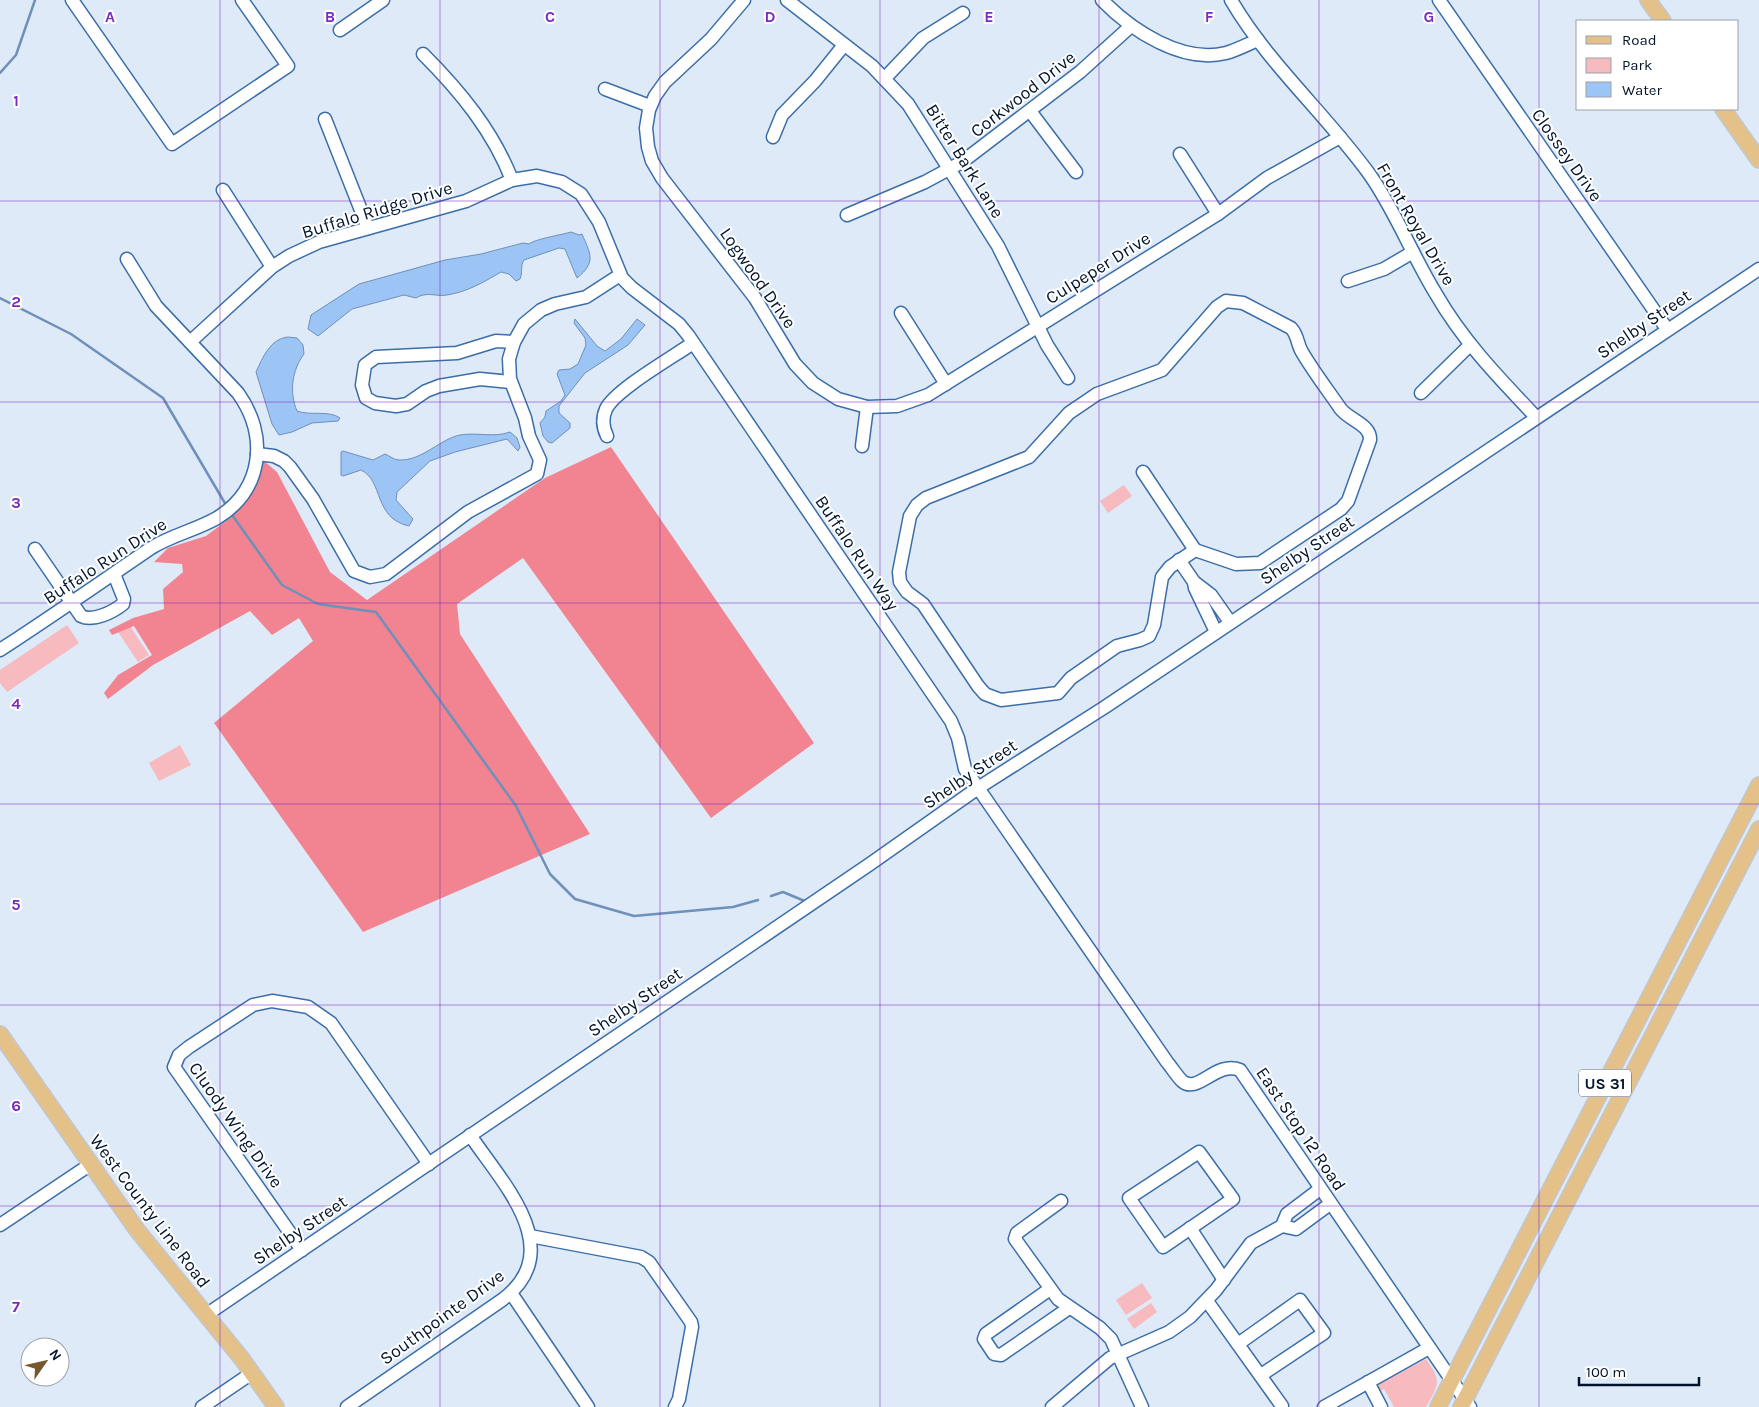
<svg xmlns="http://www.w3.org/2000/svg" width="1759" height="1407" viewBox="0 0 1759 1407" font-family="Karla,sans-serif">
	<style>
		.green { fill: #f6babf }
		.forest { fill: #f28390 }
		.water { fill: #9cc4f5; stroke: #6e90b9 }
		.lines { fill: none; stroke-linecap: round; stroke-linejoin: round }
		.stream { stroke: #6e90b9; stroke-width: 2.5 }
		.minor-casing { stroke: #3b6ea9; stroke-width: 15 }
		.major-casing { stroke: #c2c7cc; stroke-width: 18 }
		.minor { stroke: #fff; stroke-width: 12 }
		.major { stroke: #e5c18a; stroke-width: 15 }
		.grid { fill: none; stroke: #7b2cbf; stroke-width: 1; stroke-opacity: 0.55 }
		.labels { text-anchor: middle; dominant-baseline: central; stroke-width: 4; stroke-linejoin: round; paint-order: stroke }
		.shield { fill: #fff; stroke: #4e5b6b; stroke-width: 1 }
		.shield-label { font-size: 16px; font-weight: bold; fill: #02152c }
		.street-label { font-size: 18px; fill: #02152c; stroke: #fff }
		.grid-label { font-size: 16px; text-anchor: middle; font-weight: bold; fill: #7b2cbf; stroke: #fff; stroke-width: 4; stroke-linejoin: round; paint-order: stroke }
	</style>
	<rect width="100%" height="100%" fill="#dfeaf8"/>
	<g class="green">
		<path d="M1124,485L1132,496L1108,513L1100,501Z"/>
		<path d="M67,625L79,643L7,692L0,683V670Z"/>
		<path d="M130,626L149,655L138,662L118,632Z"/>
		<path d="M180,745L191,765L159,781L149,763Z"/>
		<path d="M1142,1283L1152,1298L1126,1315L1116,1300Z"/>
		<path d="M1151,1303L1157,1312L1134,1329L1127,1319Z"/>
		<path d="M1426,1359C1442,1381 1439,1384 1426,1407H1394L1384,1389L1378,1392L1376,1389L1381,1383Z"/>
	</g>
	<path class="forest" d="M611,447L814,743L711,818L523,558L457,604L460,634L590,834L363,932L214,723L313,641L299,618L272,635L250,611L153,665L108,699L104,693L118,675L152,655L134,626L112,635L109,630L133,618L164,609L163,589L183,572L182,564L154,562L168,548L206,536L234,515L264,461L277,472L330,572L367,600L545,478Z"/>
	<g class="water">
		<path d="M571,232L579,235L582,234C590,253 597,262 577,278L565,249L559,248L524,260C520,266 523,272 520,279L516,281L509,274L501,272C484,282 467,292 447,295C436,297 427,291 416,298L404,295L352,309L318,336L308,329L311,315L359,284L445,260L481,254L523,243L529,244C535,239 561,235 571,232Z"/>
		<path d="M575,319L597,346L605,351L621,339L637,319L645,325L628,345L585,373L559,406V413L570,423V428L552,443L548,442L543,436L540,423L545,417L546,411L561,401L565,395L557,374L559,370L570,369L578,364L586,345L585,338L574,323Z"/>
		<path d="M288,337L297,338L303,345L304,354C292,370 289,392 297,411C310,416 329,410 340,418L338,421L312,423L292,432L279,435L272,424L256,372C263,357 270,339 288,337Z"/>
		<path d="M510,432L517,438L520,447L518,451L507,439L455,452L430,461L397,492L396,500L413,519L409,526C373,518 384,481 361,470L343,476L341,475V452L343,451L373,460L385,454C390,456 394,460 399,460C422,461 440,439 460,435C477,432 494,438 510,432Z"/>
	</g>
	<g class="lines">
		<g class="stream">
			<path d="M0,73L16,55L35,0"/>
			<path d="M0,298L71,334L163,398L226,505"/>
			<path d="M230,512L282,585L318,604L376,612L516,806L550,874L575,899L634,916L733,907L758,900"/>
			<path d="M771,896L783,892L807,902"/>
		</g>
		<g class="minor-casing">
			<g id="minor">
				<path d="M72,0L172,144L288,66L242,0"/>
				<path d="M744,0L711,39L665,82L655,96L649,110L646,128L648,147L652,161L662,178L755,298L795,364L813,383L838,399L867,407L897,406L928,395L1218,214L1267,178L1340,137"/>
				<path d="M787,0L872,66L908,104L998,246L1047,345L1068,378"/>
				<path d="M1102,0C1131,30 1182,64 1226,53C1237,50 1248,44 1258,40"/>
				<path d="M1231,0C1269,65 1326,114 1370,175C1396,212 1412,255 1436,294C1463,341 1499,378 1536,417"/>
				<path d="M1439,0L1667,329"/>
				<path d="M340,30L383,0"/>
				<path d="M423,54C460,91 493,131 512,180"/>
				<path d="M885,78L923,38L963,13"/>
				<path d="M605,89L650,106"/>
				<path d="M1030,111L1076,172"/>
				<path d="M325,119L368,228"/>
				<path d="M773,137L782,115L815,81L844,45"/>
				<path d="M1180,154L1218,214"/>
				<path d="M223,190L272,267"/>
				<path d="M847,215L925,182L962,162L1080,72L1131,26"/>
				<path d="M1348,281L1384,269L1413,252"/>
				<path d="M1226,301L1243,303L1291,328C1298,335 1297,344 1302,352C1313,371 1327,389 1340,408C1348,420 1371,424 1370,440L1348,501L1341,509L1260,563L1236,564L1195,550L1170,567L1162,577L1154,625L1149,636L1140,640L1117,646L1071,678L1058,693L1001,700L985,694L978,686L923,604L907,592L900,582L899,572L910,516L917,505L926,498L1029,457L1069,413L1097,394L1162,370L1217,307Z"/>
				<path d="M901,313L946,384"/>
				<path d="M190,342L272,267L289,256L319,242L466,201L512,180L537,176L562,182L581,194L599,222L622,278L632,288L679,324L688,335L951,721L958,738L965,769L1167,1062C1172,1068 1177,1076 1182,1081C1198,1095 1216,1060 1240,1070L1470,1407"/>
				<path d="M511,382L480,379L439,386L426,391L407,404L396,406L375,403L366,398L362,385L365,365L376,357L457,353L496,341L514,342"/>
				<path d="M1421,393L1470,345"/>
				<path d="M607,436C603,428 602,418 606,409C615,390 673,357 693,343"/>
				<path d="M862,446L867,407"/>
				<path d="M257,454L274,456L284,461L290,467L313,499L354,571L370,577L386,574L468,512L537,474L540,460L529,436L525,418L510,379L509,359L514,342L524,324L541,310L555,304L586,297L620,275"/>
				<path d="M1143,472L1195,550"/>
				<path d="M35,549L81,616C93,622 113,612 123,604L124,599L114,574"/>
				<path d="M1179,560L1194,582"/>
				<path d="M1216,632L1195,588L1194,582L1211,595L1230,622"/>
				<path d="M0,650C51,617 101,582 151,548C172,535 196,530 217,518C264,489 268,435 238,393L156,306L127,259"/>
				<path d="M1199,1152L1233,1199L1163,1247L1129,1198Z"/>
				<path d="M1061,1201L1017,1233L1015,1239L1058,1299L1100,1328L1111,1339L1142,1407"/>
				<path d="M0,1225L91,1164"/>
				<path d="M1282,1226L1296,1229L1330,1204"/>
				<path d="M1190,1228L1224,1280"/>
				<path d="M530,1236L641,1257L649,1262L691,1322L692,1327L679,1399L675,1407"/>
				<path d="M302,1250L174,1067L179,1055L189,1047L253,1005L272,1001L308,1007L331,1023L429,1164"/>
				<path d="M1050,1289L986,1334L984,1339L994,1354L1001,1355L1069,1308"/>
				<path d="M511,1293L588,1407"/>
				<path d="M1207,1301L1282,1406"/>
				<path d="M206,1315L870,864L978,788L1105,707L1759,269"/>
				<path d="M1238,1344L1300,1300L1324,1333L1261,1375"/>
				<path d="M1368,1382L1381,1407"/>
				<path d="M202,1407L252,1373"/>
				<path d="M347,1407L502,1300C569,1250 502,1183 470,1135"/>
				<path d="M1052,1407L1110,1358L1169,1332L1190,1317L1216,1290L1251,1243L1282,1226L1287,1214L1320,1189"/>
				<path d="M1324,1407L1429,1348"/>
			</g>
		</g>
		<g class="major-casing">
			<g id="major">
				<path d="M1648,0L1663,21"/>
				<path d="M1723,109L1759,160"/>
				<path d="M0,1034L137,1230L242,1359L276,1407"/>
				<path d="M1438,1407L1759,785"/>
				<path d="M1461,1407L1759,829"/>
			</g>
		</g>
		<use href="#minor" class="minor"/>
		<use href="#major" class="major"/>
	</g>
	<path class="grid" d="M220,0V1407M440,0V1407M660,0V1407M880,0V1407M1099,0V1407M1319,0V1407M1539,0V1407M0,201H1759M0,402H1759M0,603H1759M0,804H1759M0,1005H1759M0,1206H1759"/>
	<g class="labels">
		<rect class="shield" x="1579" y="1069.5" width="52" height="27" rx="4"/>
		<g class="shield-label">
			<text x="1605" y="1083">US 31</text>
		</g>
		<g class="street-label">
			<text transform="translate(1023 94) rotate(-38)">Corkwood Drive</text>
			<text transform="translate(1567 155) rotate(55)">Clossey Drive</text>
			<text transform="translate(965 161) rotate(58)">Bitter Bark Lane</text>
			<text transform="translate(377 210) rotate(-17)">Buffalo Ridge Drive</text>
			<text transform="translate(1416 224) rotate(60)">Front Royal Drive</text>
			<text transform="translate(1098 268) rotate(-32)">Culpeper Drive</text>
			<text transform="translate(758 278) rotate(55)">Logwood Drive</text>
			<text transform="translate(1644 324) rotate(-34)">Shelby Street</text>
			<text transform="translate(1307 550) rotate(-34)">Shelby Street</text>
			<text transform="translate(857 553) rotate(56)">Buffalo Run Way</text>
			<text transform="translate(105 561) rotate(-33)">Buffalo Run Drive</text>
			<text transform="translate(970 774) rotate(-34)">Shelby Street</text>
			<text transform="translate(635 1002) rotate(-34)">Shelby Street</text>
			<text transform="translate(236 1125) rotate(55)">Cluody Wing Drive</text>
			<text transform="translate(1301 1129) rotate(56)">East Stop 12 Road</text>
			<text transform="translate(150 1211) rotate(53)">West County Line Road</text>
			<text transform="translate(300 1230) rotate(-34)">Shelby Street</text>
			<text transform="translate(442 1317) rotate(-36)">Southpointe Drive</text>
		</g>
	</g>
	<g class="grid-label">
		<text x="110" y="22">A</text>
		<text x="330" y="22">B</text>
		<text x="550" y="22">C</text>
		<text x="770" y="22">D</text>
		<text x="989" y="22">E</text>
		<text x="1209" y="22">F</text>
		<text x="1429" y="22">G</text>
		<text x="16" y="106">1</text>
		<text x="16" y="307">2</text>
		<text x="16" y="508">3</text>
		<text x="16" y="709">4</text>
		<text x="16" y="910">5</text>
		<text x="16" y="1111">6</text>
		<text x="16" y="1312">7</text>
	</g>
	<rect x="1576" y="20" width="162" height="90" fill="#ffffff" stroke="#9aa1ab"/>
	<rect x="1586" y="36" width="25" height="8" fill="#e5c18a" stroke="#9aa1ab"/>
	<text x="1622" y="45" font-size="15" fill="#02152c">Road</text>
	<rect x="1586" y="58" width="25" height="15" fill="#f6babf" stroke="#9aa1ab"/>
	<text x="1622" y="70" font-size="15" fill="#02152c">Park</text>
	<rect x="1586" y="82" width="25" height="15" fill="#9cc4f5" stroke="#9aa1ab"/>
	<text x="1622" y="95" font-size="15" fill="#02152c">Water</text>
	<g transform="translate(45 1362) rotate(56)"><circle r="24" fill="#ffffff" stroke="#9aa1ab"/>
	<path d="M0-4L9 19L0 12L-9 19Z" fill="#77582d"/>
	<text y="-8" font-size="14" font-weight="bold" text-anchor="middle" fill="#02152c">N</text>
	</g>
	<path d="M1579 1377v8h120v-8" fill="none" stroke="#02152c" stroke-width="2.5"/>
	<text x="1586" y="1377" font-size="15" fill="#02152c" stroke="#ffffff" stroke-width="4" paint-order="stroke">100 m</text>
</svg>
